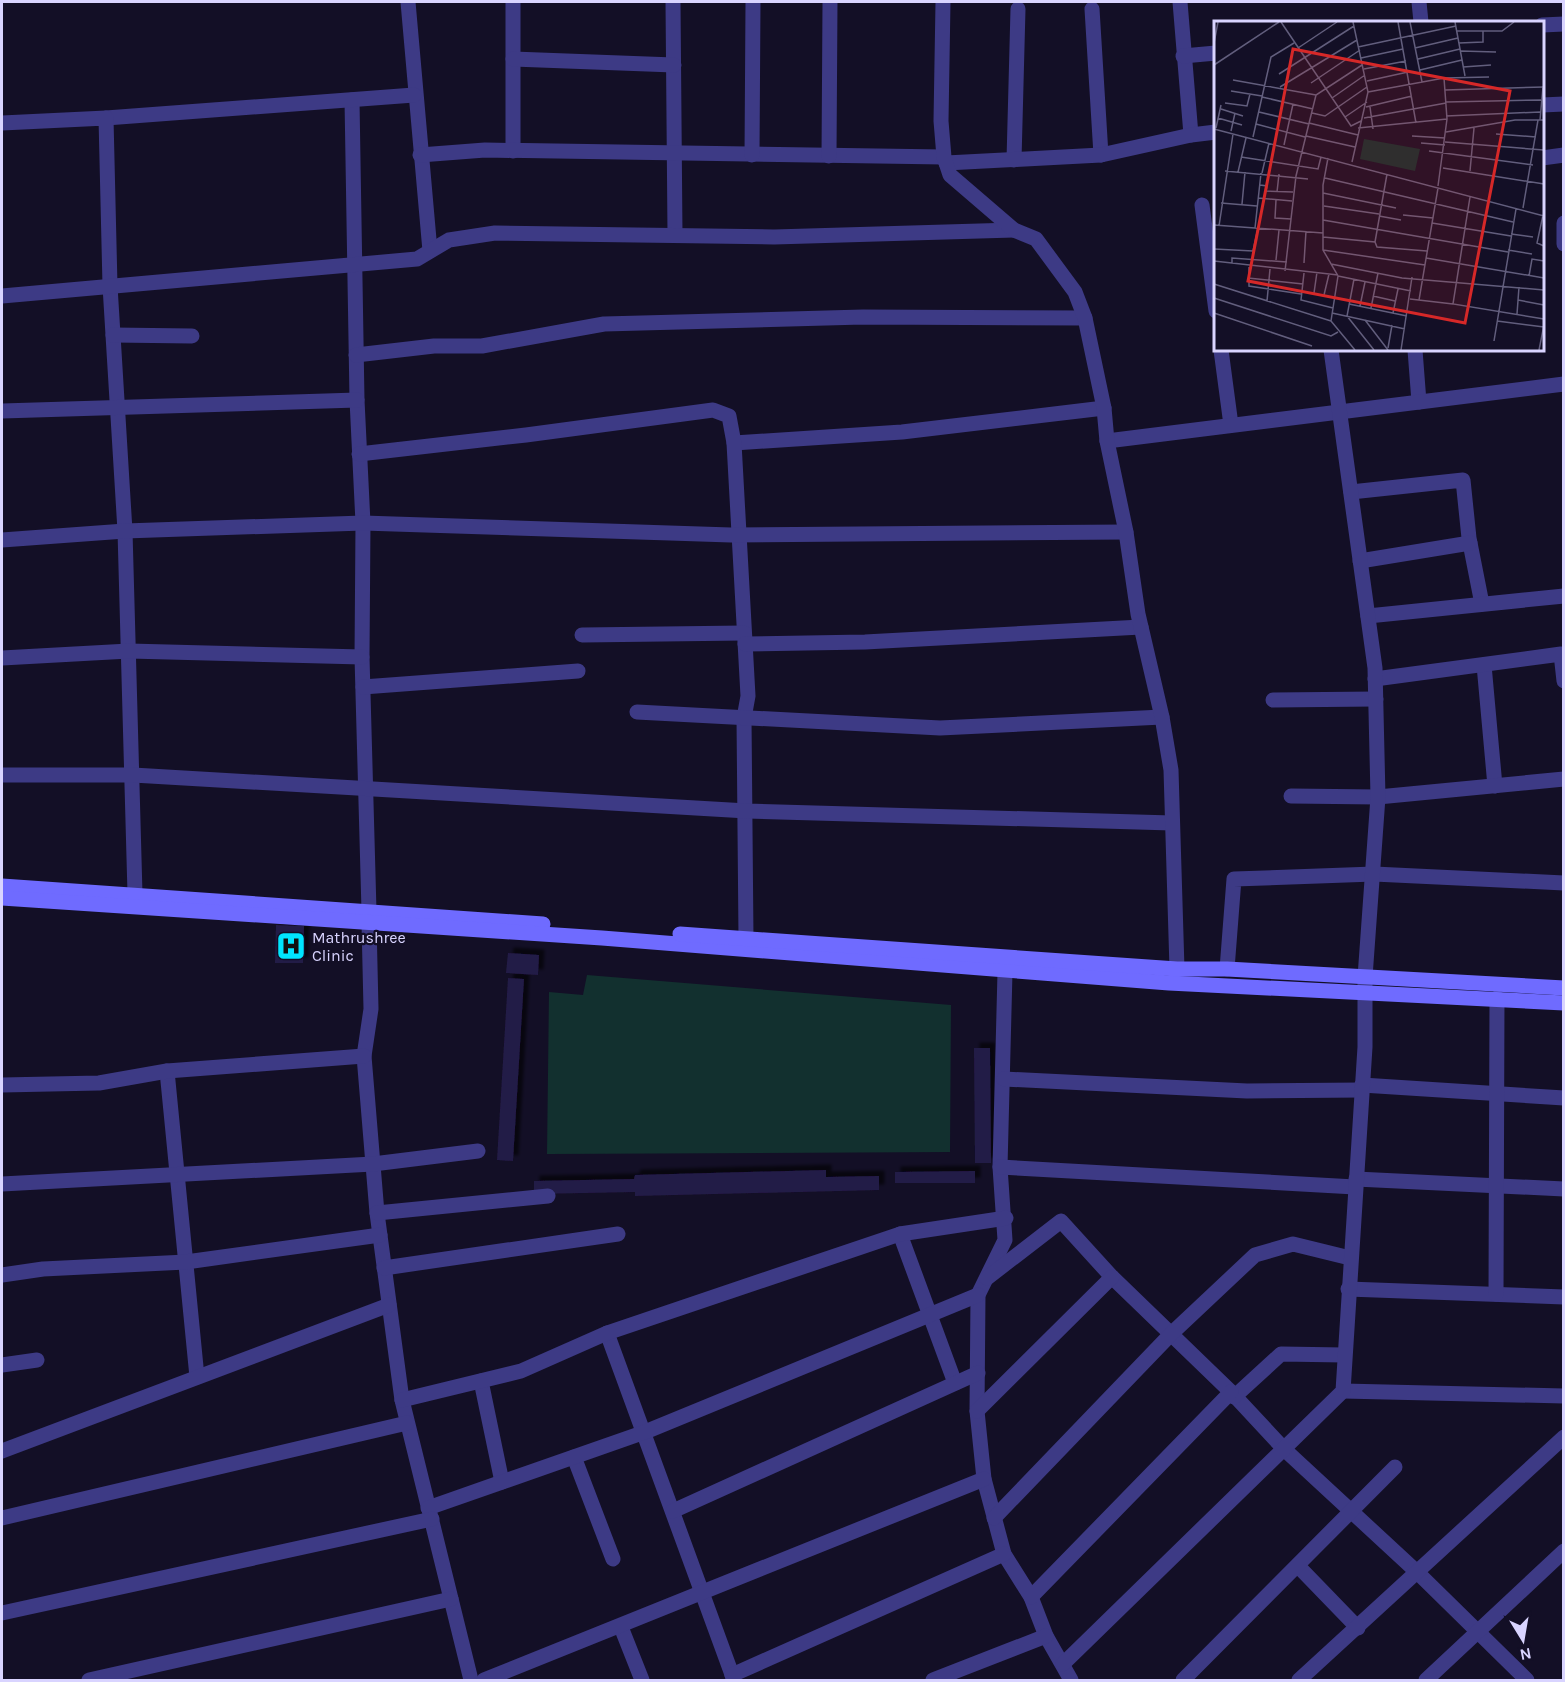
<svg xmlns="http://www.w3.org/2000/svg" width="1565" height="1682" viewBox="0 0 1565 1682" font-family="Karla,sans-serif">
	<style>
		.green { fill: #12302f }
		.building { fill: #241b47; filter: url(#shadow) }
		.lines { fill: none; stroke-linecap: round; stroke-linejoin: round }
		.minor { stroke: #3d3a85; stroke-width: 15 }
		.tertiary { stroke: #3d3a85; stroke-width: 15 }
		.secondary { stroke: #6f6bff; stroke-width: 15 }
		.labels { text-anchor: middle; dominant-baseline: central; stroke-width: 4.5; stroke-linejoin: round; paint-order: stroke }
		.poi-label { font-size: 16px; fill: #d9d4ff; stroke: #130f26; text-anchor: start }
		.inset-road { fill: none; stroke: #625e7d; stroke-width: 1.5 }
		.view { fill: #d62828; fill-opacity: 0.15; stroke: #d62828; stroke-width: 3 }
		.inset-edge { fill: none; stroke: #d9d4ff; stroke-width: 3 }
	</style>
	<defs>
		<filter id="shadow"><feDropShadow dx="5.5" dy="-5.5" stdDeviation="1.5" flood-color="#0009"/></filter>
	</defs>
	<rect width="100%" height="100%" fill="#130f26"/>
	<path class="green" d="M587,975L951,1005L950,1152L547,1154L549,992L583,995Z"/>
	<g class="building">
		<path d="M276,925L304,926L303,963H275Z"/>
		<path d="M508,953L539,955L538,975L506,973Z"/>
		<path d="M508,978L524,979L513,1161L497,1160Z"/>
		<path d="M974,1048H990L991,1163H975Z"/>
		<path d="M826,1170V1177L879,1176V1190L635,1196V1192L534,1194V1181L634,1179L635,1175Z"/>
		<path d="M975,1171V1183H895V1172Z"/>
	</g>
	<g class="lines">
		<g class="minor">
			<path d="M408,2L430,251"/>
			<path d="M513,2V151"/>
			<path d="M673,2L675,235"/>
			<path d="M1180,2L1191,135"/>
			<path d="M1419,2L1421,22"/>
			<path d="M1092,9L1101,155"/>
			<path d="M1542,25L1564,24"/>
			<path d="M1183,56L1216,53"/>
			<path d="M513,59L674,65"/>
			<path d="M352,100L357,400L363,523L362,657L369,911"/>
			<path d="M1542,105L1564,104"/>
			<path d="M106,118L414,95"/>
			<path d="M2,123L106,118L110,286L125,531L135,894"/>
			<path d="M420,155L485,150L944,157"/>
			<path d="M752,155L753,2"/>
			<path d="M829,156L830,2"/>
			<path d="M1542,158L1564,155"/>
			<path d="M1014,160L1018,9"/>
			<path d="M946,163L1101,155L1191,135L1216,132"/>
			<path d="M1202,205L1216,311"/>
			<path d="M1564,223V244"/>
			<path d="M2,296L417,259L449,240L495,233L774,237L1014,230"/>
			<path d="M113,335L192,336"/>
			<path d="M1221,350L1231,425"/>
			<path d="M1415,350L1419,402"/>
			<path d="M356,355L434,346H482L604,324L863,317L1085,318"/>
			<path d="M2,411L357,400"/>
			<path d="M1107,441L1564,384"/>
			<path d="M734,443L902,432L1104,408"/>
			<path d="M359,454L526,435L713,410L729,416L734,443L748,696L744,718L746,938"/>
			<path d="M1351,492L1463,480L1469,538L1482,604"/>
			<path d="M2,540L125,531L363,523L731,535L1126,532"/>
			<path d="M1360,561L1470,543"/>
			<path d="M1368,616L1564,596"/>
			<path d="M582,635L744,633"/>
			<path d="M745,644L865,642L1141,627"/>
			<path d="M2,658L129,651L362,657"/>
			<path d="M1484,665L1495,786"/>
			<path d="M1375,679L1561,654L1564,681"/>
			<path d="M363,687L578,671"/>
			<path d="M1273,700L1376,699"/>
			<path d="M637,712L940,728L1162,717"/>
			<path d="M2,775H133L747,811L1172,823"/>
			<path d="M1291,796L1378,797L1564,779"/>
			<path d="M369,923L371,1009L364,1056L377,1213L402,1400L471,1680"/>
			<path d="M1227,969L1234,879L1374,874L1564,883"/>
			<path d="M1005,972L1000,1167L1005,1240L978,1295L977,1411L984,1479L1004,1554L1031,1597L1046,1636L1071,1680"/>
			<path d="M167,1071L197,1377"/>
			<path d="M1004,1079L1247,1091L1362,1090"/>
			<path d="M2,1085L99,1083L167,1071L364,1056"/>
			<path d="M1362,1085L1564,1098"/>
			<path d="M1000,1167L1355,1187"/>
			<path d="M1356,1179L1564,1189"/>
			<path d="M2,1184L373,1164L478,1151"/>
			<path d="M377,1213L548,1196"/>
			<path d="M900,1234L955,1383"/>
			<path d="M384,1268L618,1234"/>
			<path d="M2,1275L43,1269L186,1262L380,1235"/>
			<path d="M987,1278L1061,1221L1112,1277L1231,1392L1285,1450L1418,1573L1527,1680"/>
			<path d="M1348,1289L1564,1297"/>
			<path d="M1496,1294L1497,998"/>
			<path d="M607,1333L734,1680"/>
			<path d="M2,1365L37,1360"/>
			<path d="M481,1381L502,1482"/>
			<path d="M1343,1391L1564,1396"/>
			<path d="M1234,1397L1281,1354L1344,1355"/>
			<path d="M402,1400L521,1371L607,1333L900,1234L1006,1218"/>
			<path d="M977,1411L1112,1277"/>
			<path d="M2,1451L389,1305"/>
			<path d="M574,1457L613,1559"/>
			<path d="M428,1508L645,1432L978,1295"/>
			<path d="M673,1511L978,1373"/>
			<path d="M2,1518L407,1423"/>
			<path d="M994,1518L1171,1334L1255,1255L1293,1244L1350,1258"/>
			<path d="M1298,1566L1358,1628"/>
			<path d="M1031,1597L1231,1392"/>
			<path d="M2,1613L432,1519"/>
			<path d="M621,1627L642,1680"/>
			<path d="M1063,1664L1343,1391L1365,1047V977L1378,797L1375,668L1331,350"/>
			<path d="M732,1675L1004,1554"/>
			<path d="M89,1680L451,1599"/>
			<path d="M484,1680L984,1479"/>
			<path d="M933,1680L1046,1636"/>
			<path d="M1183,1680L1395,1467"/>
			<path d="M1299,1680L1564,1437"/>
			<path d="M1426,1680L1564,1551"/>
		</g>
		<path class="tertiary" d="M943,2L941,121L944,157L950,175L1014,230L1036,239L1075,292L1085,318L1104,408L1107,441L1126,532L1138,614L1162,717L1171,770L1177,969"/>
		<g class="secondary">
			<path d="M2,886L543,924"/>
			<path d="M2,898L602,938L1169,983L1564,1003"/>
			<path d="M680,934L1177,969H1227L1564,988"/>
		</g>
	</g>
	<defs>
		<g id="hospital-square" transform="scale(1.5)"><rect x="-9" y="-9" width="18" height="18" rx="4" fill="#00e5ff" stroke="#130f26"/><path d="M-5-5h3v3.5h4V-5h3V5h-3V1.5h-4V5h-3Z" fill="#111"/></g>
	</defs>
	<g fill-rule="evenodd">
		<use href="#hospital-square" x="291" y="946"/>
	</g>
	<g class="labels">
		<g class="poi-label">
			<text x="312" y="937">Mathrushree<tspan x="312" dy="18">Clinic</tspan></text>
		</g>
	</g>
	<g transform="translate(1214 21)">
		<rect width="330" height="330" fill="#130f26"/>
		<path d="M150,118L206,128L201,150L146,138Z" fill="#12302f"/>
		<path class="inset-road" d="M67,1L137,105L147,100M184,1L202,102M196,1L208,61M241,1L251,55M242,10H288L300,1M0,22L4,1M245,22L269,21V10M144,26L242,5M84,27L123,1M201,27L244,17M247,30L282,31M147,37L189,28M204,38L246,28M0,44L65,1M249,46L277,44M150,48L192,40M206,49L248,39M65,53L140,5M19,59L102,74M153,60L194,51M97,62L146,29M66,66L143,19M231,69L330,66M17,70L48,75M154,71L230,57L275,56M48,76L99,88M118,77L151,54M232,81L327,79M11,82L33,85L36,73M152,86L198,75M156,86L159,108M7,88L29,95M45,91L95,103M98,92L111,95L153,66M232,95L326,91M131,96L153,81M4,97L28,104M150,97L232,82M326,99L329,66M95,102L144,114M42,103L91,116M2,107L7,84M144,107L233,98M0,108L330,195M17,110L21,92M232,111L301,99H330M282,113L322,116M92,115L141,126M198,115L231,117M39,116L57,36L80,22M231,121L330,129M207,122L231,124M70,124L79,83M215,130L319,144M27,136L104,148L107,136M114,137L109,164V229L124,255L117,300L141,329M138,141L154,71L139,1M229,147L330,163M11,150L94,158M256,150L260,107M24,151L32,117M48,152L55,122M111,157L299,201M46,164L53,165L52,170L79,171M224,165L233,98L230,57M63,171L65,153M109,172L182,187M256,176L239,283L330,298M44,177L78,180M62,179L61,197L77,198M7,182L43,185M28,183L31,151M110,185L165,193M309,187L324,99M189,194L219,197M329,194L323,222L330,225M165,195L187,199M109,199L294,231M218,202L297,215M0,204L109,212M5,205L19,113M41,207L47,152M297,213L319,216M109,216L161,221L163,226L213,230M161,221L173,153M0,228L39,230L44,207M109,229L211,244M294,229L318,233M212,237L330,257M62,239L65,209M0,240L124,254M90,242L92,210M18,243V237L73,241M117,243L188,257L330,269M35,246V265L87,273M71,250L82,155L102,74L148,44M90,252L87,279L119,287M124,255L197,270M315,255L318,238L330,240M34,257L89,263M140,258L133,295L160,329M0,263L117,300M100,272L103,251M110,274L115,253M159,275L181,280M0,277L117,315L124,311M196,278L239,283M205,279L224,167M304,279L330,284M53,280L56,248M135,283L193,295M146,285L151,261M157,287L164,252M0,292L98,325M118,292L191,308M179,292L184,268M303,293L305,266M151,299L174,329M283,300L330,306M280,320L302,188M174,327L178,304M187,329L198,256M325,329L330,304"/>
		<path class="view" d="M79,28L296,70L251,302L34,260Z"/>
		<rect width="330" height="330" class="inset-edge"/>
	</g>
	<rect width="1565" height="1682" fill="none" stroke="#d9d4ff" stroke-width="6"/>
	<g transform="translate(1523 1640) rotate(169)" stroke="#130f26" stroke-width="4.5" paint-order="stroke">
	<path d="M0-4.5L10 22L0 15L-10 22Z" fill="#d9d4ff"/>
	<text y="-9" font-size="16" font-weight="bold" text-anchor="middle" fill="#d9d4ff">N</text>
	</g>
</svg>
